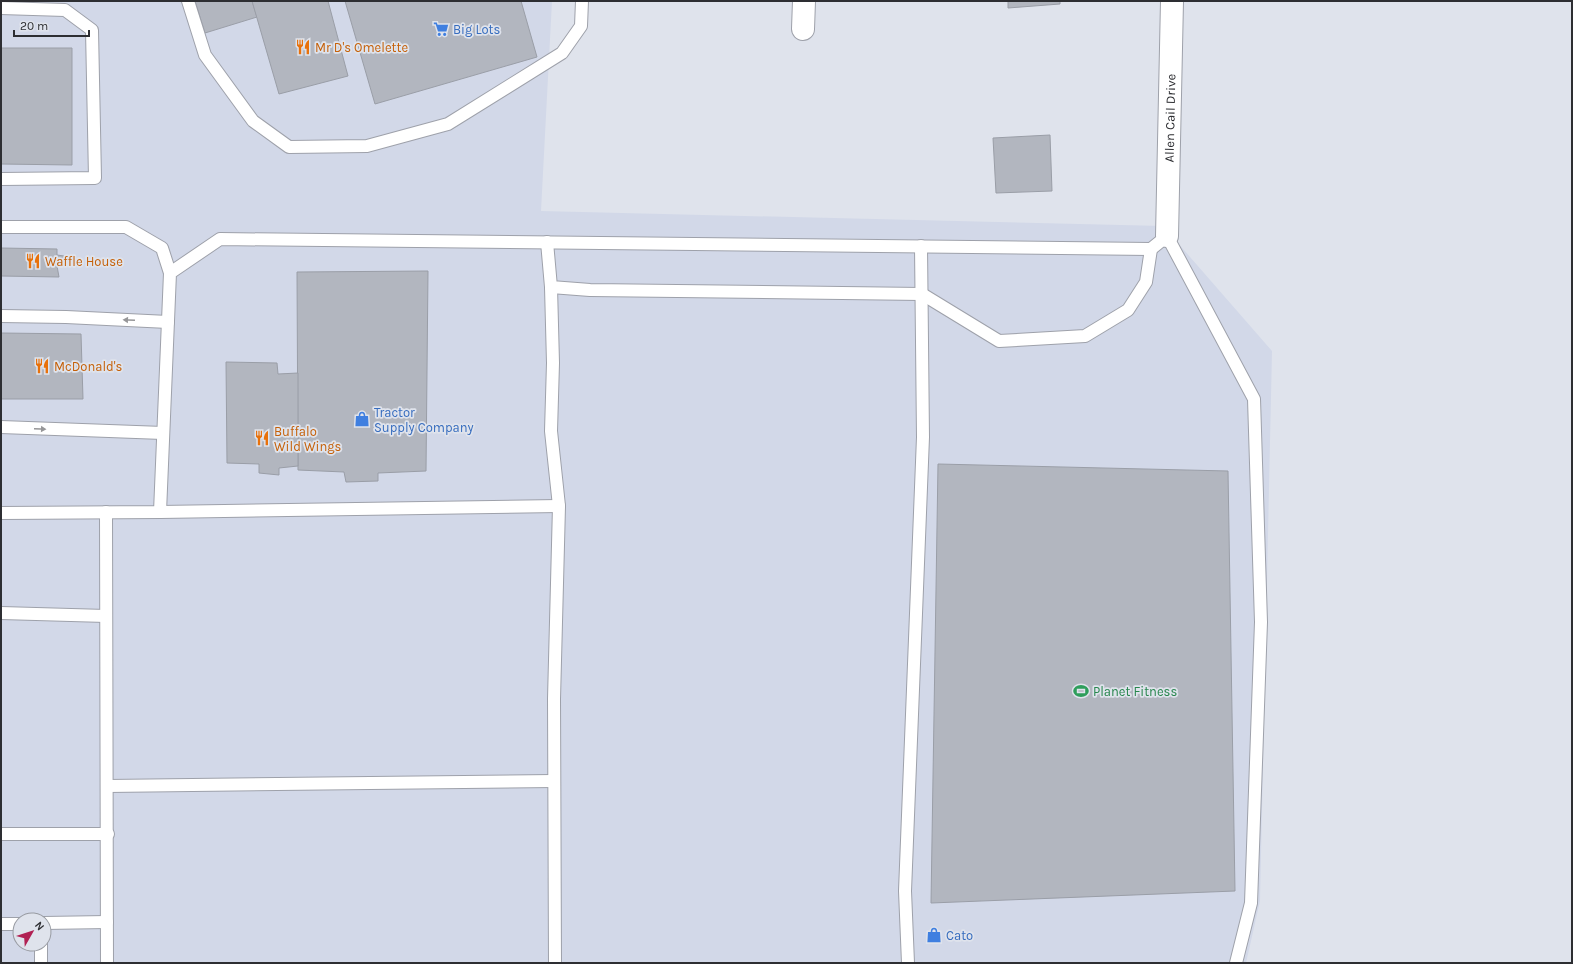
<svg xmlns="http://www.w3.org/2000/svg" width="1573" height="964" viewBox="0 0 1573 964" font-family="Karla,sans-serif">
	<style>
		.built { fill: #d2d8e8; fill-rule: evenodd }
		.building { fill: #b2b6bf; stroke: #9a9ea7 }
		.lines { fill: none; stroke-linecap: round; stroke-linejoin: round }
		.lane-casing { stroke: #9ea1aa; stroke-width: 14 }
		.street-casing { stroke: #9ea1aa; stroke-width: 24 }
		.lane { stroke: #fff; stroke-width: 12 }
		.street { stroke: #fff; stroke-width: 22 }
		.oneway { fill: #969698 }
		.labels { text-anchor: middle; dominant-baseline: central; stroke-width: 3.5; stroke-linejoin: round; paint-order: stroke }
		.shop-label { font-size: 13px; fill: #366cbe; stroke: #dfe3ec; text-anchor: start }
		.food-label { font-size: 13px; fill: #c56008; stroke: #dfe3ec; text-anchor: start }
		.street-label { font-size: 13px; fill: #2d2e32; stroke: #dfe3ec }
		.leisure-label { font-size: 13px; fill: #27864d; stroke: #dfe3ec; text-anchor: start }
	</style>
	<rect width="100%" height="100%" fill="#dfe3ec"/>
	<path class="built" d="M1,1H552L541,211L1163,226L1272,351L1260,901L1246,963H1ZM20,920H44V944H20Z"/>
	<g class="building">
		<path d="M195,1H252L257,17L205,33Z"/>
		<path d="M252,1H328L348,76L279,94Z"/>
		<path d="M345,1H521L537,57L375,104Z"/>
		<path d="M1008,1H1060V4L1008,8Z"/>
		<path d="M1,48H72V165L1,164Z"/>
		<path d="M1050,135L1052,191L996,193L993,138Z"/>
		<path d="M1,248L57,249V255L64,256V266H57L59,277L1,276Z"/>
		<path d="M428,271L426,471L378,473V481L346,482L344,472L298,470L297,272Z"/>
		<path d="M1,333L81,334L83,399H1Z"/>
		<path d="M226,362L277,363L278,374L298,373V466L279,468V475L259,473V464L227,463Z"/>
		<path d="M938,464L1228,471L1235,891L931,903Z"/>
	</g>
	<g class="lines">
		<g class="lane-casing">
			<g id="lane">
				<path d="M188,1L205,55L253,121L289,147L367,146L448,124L562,53L581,26L582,1"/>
				<path d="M1,8L65,10L92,30L95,178L1,179"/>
				<path d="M1,227H126L162,248L170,273"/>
				<path d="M547,242L551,287L590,290L922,294L999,341L1085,336L1128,310L1146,282L1151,249"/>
				<path d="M551,287L553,363L551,431L559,506L554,699L555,963"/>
				<path d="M1,316L66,317L168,322"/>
				<path d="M1,427L163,433"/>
				<path d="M106,512L107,963"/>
				<path d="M160,512L559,506"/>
				<path d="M1,513L160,512L170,273L220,239L1151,249L1167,236L1254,399L1261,622L1251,903L1236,963"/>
				<path d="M1,613L106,616"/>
				<path d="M107,786L554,781"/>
				<path d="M1,834H108"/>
				<path d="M44,923L107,922"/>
				<path d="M1,924H20"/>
				<path d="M41,944V963"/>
				<path d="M908,963L905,891L923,437L921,246"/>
			</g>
		</g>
		<g class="street-casing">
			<g id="street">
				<path d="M803,29L804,1"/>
				<path id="s1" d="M1167,236L1172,1"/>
			</g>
		</g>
		<use href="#lane" class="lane"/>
		<use href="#street" class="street"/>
	</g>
	<defs><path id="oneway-solid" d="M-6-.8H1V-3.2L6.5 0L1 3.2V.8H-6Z"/></defs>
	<g class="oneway">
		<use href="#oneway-solid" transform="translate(129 320) rotate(-177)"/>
		<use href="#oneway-solid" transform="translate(40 429) rotate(2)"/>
	</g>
	<defs>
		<g id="supermarket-bare" transform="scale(1.2)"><path d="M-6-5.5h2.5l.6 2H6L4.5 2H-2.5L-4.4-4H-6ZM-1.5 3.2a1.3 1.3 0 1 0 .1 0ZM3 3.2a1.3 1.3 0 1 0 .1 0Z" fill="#3f7fe0" stroke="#dfe3ec" stroke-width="2.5" paint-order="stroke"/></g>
		<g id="restaurant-bare" transform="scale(1.2)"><path d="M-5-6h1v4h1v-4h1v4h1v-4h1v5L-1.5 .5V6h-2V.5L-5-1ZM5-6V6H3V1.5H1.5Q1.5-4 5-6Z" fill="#e8710a" stroke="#dfe3ec" stroke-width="2.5" paint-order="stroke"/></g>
		<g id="shop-bare" transform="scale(1.2)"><path d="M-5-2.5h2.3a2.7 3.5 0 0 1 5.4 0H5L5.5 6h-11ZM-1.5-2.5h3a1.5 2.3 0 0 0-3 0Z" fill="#3f7fe0" stroke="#dfe3ec" stroke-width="2.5" paint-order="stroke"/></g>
		<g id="stadium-bare" transform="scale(1.2)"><path d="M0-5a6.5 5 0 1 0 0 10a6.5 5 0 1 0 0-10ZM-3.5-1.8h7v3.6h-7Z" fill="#2e9e5b" stroke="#dfe3ec" stroke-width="2.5" paint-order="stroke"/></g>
	</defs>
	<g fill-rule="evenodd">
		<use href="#supermarket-bare" x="441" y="29"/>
		<use href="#restaurant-bare" x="303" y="47"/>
		<use href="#restaurant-bare" x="33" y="261"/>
		<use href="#restaurant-bare" x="42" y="366"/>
		<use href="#shop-bare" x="362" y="419"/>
		<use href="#restaurant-bare" x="262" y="438"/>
		<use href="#stadium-bare" x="1081" y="691"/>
		<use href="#shop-bare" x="934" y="935"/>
	</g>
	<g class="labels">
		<g class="shop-label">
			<text x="453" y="29">Big Lots</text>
			<text x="374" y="412">Tractor<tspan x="374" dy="15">Supply Company</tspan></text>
			<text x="946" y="935">Cato</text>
		</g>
		<g class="food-label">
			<text x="315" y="47">Mr D's Omelette</text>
			<text x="45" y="261">Waffle House</text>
			<text x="54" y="366">McDonald's</text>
			<text x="274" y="431">Buffalo<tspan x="274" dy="15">Wild Wings</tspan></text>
		</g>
		<g class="street-label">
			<text stroke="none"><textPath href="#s1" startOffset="118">Allen Cail Drive</textPath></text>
		</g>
		<g class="leisure-label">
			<text x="1093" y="691">Planet Fitness</text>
		</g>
	</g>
	<rect width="1573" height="964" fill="none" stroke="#2d2e32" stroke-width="4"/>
	<g transform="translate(32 932) rotate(51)"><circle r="19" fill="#dfe3ec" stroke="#989ba2"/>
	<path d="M0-3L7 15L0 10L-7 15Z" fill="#b12153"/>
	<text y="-6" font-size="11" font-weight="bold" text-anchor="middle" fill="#2d2e32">N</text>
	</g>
	<path d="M14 30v6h75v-6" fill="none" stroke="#2d2e32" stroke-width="2"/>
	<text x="20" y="30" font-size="12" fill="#2d2e32" stroke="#dfe3ec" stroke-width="3" paint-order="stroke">20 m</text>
</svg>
